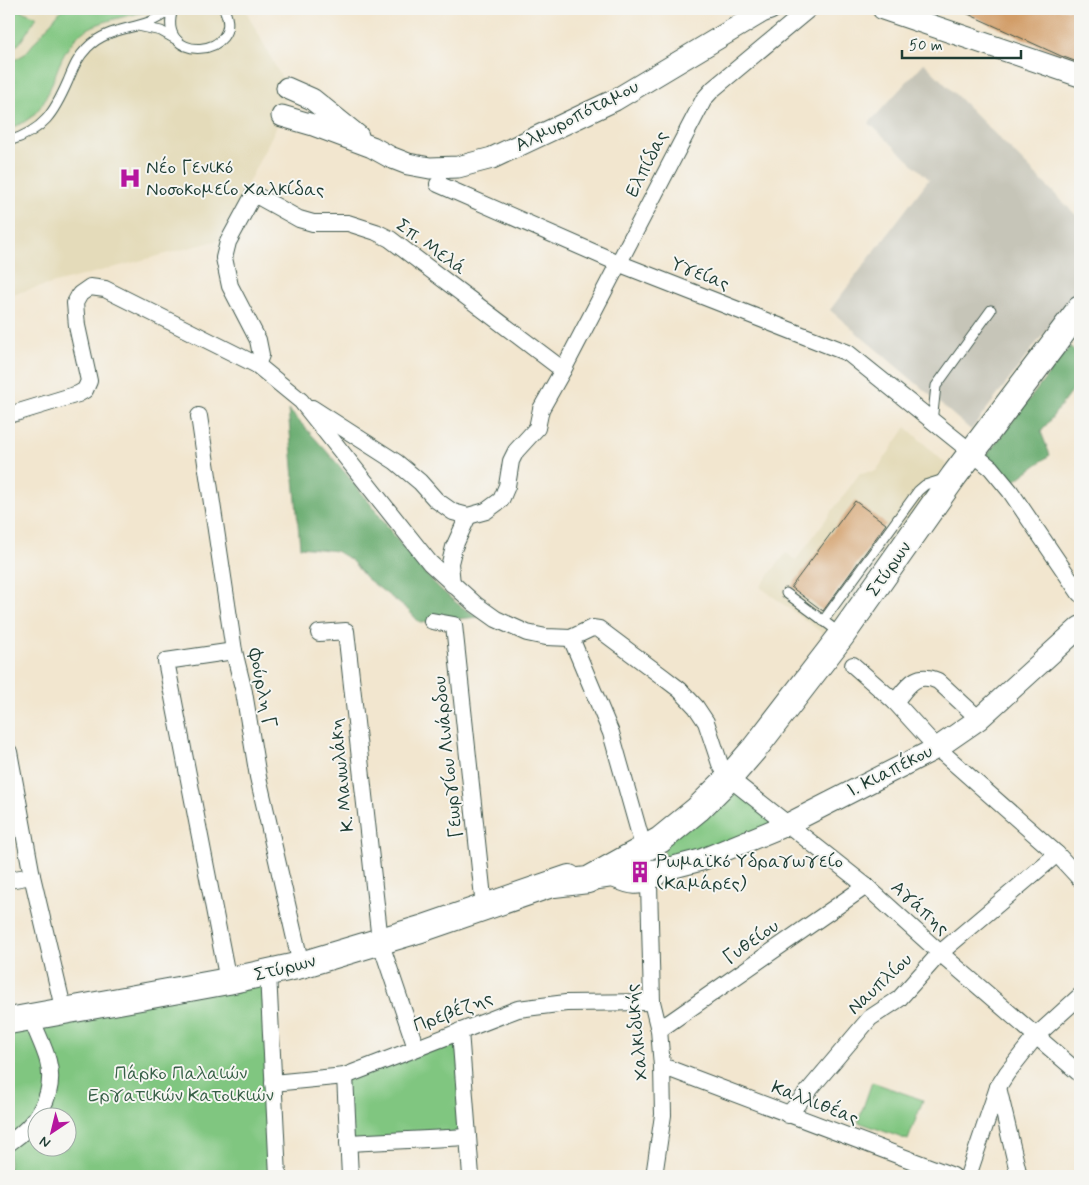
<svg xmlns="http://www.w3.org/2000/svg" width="1089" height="1185" viewBox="0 0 1089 1185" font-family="Mynerve,sans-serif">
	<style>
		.built { fill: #e4dbba }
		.industrial { fill: #c6c5b8 }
		.green { fill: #80c680; stroke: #50825a; fill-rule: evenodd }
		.forest { fill: #68ab6e; stroke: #447451 }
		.building { fill: #d29d67 }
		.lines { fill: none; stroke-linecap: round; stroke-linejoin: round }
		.service-casing { stroke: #3f564b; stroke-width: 11 }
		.minor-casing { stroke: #3f564b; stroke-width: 18 }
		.tertiary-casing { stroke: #3f564b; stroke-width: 23 }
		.primary-casing { stroke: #3f564b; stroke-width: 28 }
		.service { stroke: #fff; stroke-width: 9 }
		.minor { stroke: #fff; stroke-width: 16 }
		.tertiary { stroke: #fff; stroke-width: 21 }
		.primary { stroke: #fff; stroke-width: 26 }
		.labels { text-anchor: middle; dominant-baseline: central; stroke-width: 4; stroke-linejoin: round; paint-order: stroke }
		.street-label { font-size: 19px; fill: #1f3d34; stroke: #f6f6f2 }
		.poi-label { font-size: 19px; fill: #1f3d34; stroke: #f6f6f2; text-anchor: start }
		.park-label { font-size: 19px; fill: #375f47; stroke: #f6f6f2 }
	</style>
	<rect width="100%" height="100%" fill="#f6f6f2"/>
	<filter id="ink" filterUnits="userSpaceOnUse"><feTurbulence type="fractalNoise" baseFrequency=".02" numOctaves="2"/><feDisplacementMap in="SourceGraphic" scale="10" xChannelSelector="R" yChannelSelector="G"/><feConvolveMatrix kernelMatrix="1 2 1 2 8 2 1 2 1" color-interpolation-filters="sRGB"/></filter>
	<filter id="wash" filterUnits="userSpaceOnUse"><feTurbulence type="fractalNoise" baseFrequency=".0096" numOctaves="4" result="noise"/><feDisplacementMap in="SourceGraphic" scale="20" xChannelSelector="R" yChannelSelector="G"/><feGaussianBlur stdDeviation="1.12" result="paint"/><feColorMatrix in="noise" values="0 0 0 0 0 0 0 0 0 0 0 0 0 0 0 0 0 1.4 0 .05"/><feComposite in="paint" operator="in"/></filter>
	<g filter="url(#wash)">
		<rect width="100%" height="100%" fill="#f2e6cf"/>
		<g class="built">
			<path d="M9,9H245L287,88L282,116L219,240L9,295Z"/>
			<path d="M906,427L946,464L915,516L828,637L760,587L786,553L796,560L860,473L876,471Z"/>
		</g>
		<path class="industrial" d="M924,63L1080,219V286L971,430L830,310L929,179L869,123Z"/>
		<g class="green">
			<path d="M9,9H16L37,17L19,44L9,49Z"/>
			<path d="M62,9H148V11C129,16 95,21 80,34C47,62 58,116 9,128V63L25,54Z"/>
			<path d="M729,778L786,825L670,868L660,840Z"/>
			<path d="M268,973L278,1176H9V1021ZM38,1118H68V1148H38Z"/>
			<path d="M460,1031L468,1137L348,1143L345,1076Z"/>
			<path d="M872,1082L923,1100L908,1140L858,1122Z"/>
		</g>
		<g class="forest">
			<path d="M1070,346L1080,357V380L1041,432L1050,455L1009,485L986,456Z"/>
			<path d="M288,409C313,436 338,463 361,492C391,529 416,570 453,600C461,607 470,612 478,617L420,623L408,610L366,578L351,560L336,551L300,547Z"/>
		</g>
		<g id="blocks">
			<g class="building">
				<path d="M957,9H1080V63L1061,56Z"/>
				<path d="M855,501L886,524L823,611L791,587Z"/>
			</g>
		</g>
	</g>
	<g filter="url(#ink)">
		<use href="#blocks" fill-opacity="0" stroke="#3f564b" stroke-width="1"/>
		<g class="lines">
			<g class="service-casing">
				<g id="service">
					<path d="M173,9C155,66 247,57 224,9"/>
					<path d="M138,26L161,31L177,40"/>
					<path d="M9,141C44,130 54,113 68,81C73,69 77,58 87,48C104,30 127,30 149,22C158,19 165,14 172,9"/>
					<path d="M932,422L936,386L991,310"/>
					<path d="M786,593L840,633"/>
					<path d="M823,621L918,491L925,485L944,479"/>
				</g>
			</g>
			<g class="minor-casing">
				<g id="minor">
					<path d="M438,184L618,263L848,353L991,468L1010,491L1080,594"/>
					<path d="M257,365L261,355L258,340L230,286L224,258L228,242L254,194L299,219L313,223H348L376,232L390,239L563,370"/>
					<path d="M312,408L396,462L420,482L436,500L453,512L468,516L486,511L501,500L507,486L511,461L516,451L537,428L541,409L563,370L704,99L713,89L809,9"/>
					<path d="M9,415L78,394L85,390L89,381L77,326L75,303L80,294L90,287L105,289L257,365L301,401L430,563L475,604L496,619L527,633L546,637L571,638L592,628L599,629L663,677L680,690L696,707L706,722L720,764L729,778L866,886L940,953L1080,1074"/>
					<path d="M199,416L234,651L244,692L258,777L301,965"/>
					<path d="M452,584L450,563L454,547L468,516"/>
					<path d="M432,621L454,625L484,907"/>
					<path d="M319,633L346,631L380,941L416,1048"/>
					<path d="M571,638L611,733L641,839"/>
					<path d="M853,665L895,702"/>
					<path d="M979,719L938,681C915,671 908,686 895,702L937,748L1057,854L1080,879"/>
					<path d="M9,752L32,876L64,1012"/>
					<path d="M610,878C629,886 639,891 658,877"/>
					<path d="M9,880L32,876"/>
					<path d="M649,884L652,1002L659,1030L662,1066L663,1115L654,1176"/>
					<path d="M268,973L278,1176"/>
					<path d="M228,981L166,661L234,651"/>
					<path d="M659,1030L866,886"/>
					<path d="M460,1031L471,1176"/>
					<path d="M662,1066L953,1176"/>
					<path d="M345,1076L350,1176"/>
					<path d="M273,1083L345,1076L518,1009L566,1003L652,1002"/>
					<path d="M998,1087L1019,1176"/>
					<path d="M788,1115L870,1018L899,999L940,953L1057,854"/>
					<path d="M9,1143C36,1125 57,1095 48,1061C44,1046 36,1032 31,1017"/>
					<path d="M348,1143L468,1137"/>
					<path d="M968,1176L998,1087L1007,1073L1036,1036L1080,996"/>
				</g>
			</g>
			<g class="tertiary-casing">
				<g id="tertiary">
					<path d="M883,9L1080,76"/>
					<path d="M287,88L312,99L358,136"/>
					<path d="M282,116L313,125L372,147L390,157L408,164L430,168L458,167L492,158L615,100L762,12L770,9"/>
					<path d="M595,879L670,868L701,860L786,825L937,748L979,719L1080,627"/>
				</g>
			</g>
			<g class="primary-casing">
				<g id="primary">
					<path d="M554,884L588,880L660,840L698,809L729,778L755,748L842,635L954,476L1080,309"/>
					<path d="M9,1021L228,981L301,965L421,929L569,878"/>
				</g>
			</g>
			<use href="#service" class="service"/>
			<use href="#minor" class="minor"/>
			<use href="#tertiary" class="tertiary"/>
			<use href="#primary" class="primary"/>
		</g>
	</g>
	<defs>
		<g id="hospital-bare" transform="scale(1.725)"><path d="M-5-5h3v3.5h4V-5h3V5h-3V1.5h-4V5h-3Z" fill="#b5179e" stroke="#f6f6f2" stroke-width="2.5" paint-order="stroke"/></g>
		<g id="building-bare" transform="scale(1.725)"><path d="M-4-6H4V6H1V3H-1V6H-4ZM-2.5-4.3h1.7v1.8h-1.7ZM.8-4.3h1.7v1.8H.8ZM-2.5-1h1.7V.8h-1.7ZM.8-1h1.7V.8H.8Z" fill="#b5179e" stroke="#f6f6f2" stroke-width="2.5" paint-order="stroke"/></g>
	</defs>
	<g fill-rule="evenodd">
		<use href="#hospital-bare" x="130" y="178"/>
		<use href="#building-bare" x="640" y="872"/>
	</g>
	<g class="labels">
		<g class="street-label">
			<text transform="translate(577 116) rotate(-27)">Αλμυροπόταμου</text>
			<text transform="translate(647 164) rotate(-63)">Ελπίδας</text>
			<text transform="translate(431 247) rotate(36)">Σπ. Μελά</text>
			<text transform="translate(700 274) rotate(21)">Υγείας</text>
			<text transform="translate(889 569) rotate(-55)">Στύρων</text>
			<text transform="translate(262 688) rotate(79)">Φούρλη Γ</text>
			<text transform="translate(448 757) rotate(-96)">Γεωργίου Λινάρδου</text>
			<text transform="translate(890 771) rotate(-27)">Ι. Κιαπέκου</text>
			<text transform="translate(342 775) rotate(-96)">Κ. Μανωλάκη</text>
			<text transform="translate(920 908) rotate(42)">Αγάπης</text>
			<text transform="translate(751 942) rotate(-35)">Γυθείου</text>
			<text transform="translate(285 968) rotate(-14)">Στύρων</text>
			<text transform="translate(880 984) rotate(-43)">Ναυπλίου</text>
			<text transform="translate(453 1012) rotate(-21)">Πρεβέζης</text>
			<text transform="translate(637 1032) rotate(-96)">Χαλκιδικής</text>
			<text transform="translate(815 1103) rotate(21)">Καλλιθέας</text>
		</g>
		<g class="poi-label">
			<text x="146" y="167">Νέο Γενικό<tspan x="146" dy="22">Νοσοκομείο Χαλκίδας</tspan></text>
			<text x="656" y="861">Ρωμαϊκό Υδραγωγείο<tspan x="656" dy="22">(Καμάρες)</tspan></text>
		</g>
		<g class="park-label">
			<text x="181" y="1073">Πάρκο Παλαιών<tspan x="181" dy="22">Εργατικών Κατοικιών</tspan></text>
		</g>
	</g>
	<rect width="1089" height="1185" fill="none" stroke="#f6f6f2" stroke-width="30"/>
	<g transform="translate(52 1132) rotate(215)"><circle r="24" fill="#f6f6f2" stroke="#a0aca6"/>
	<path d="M0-4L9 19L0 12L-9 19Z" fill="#b5179e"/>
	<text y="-8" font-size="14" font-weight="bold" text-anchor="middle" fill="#1f3d34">N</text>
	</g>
	<path d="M902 50v8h119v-8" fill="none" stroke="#1f3d34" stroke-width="2.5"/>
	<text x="909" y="50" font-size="15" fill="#1f3d34" stroke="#f6f6f2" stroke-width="4" paint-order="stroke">50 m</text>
</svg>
